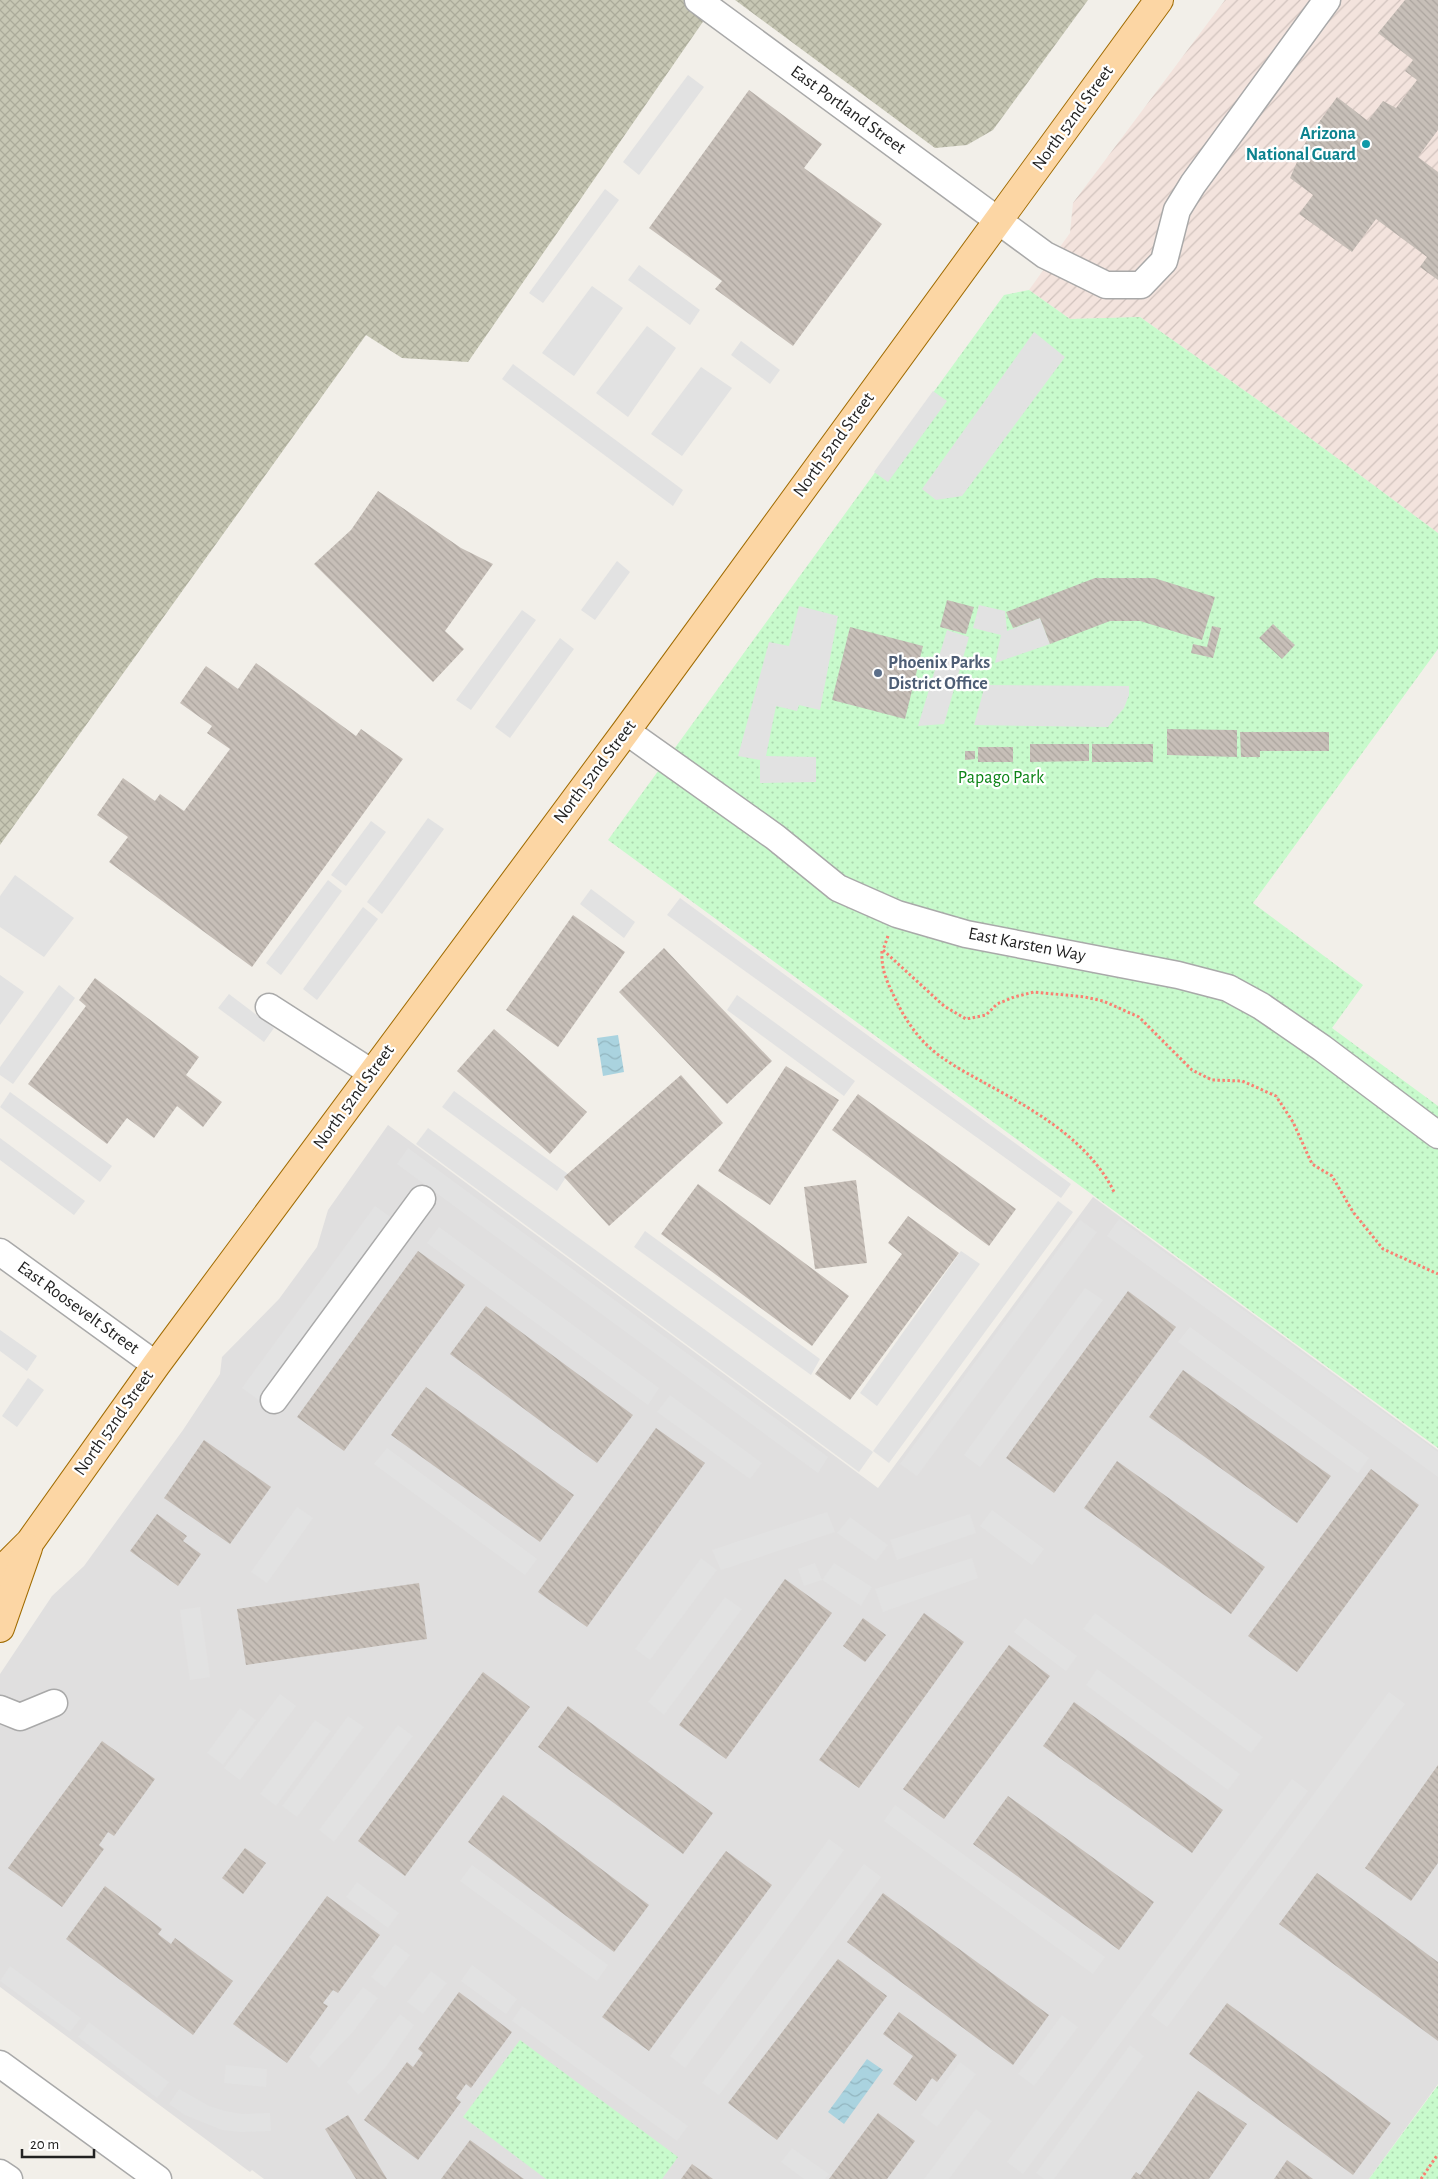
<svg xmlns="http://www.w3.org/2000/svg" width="1438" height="2179" viewBox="0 0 1438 2179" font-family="'Alegreya Sans',sans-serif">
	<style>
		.residential { fill: #e0dfdf }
		.military { fill: url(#military-furrows) }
		.construction { fill: url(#construction-cross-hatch) }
		.park { fill: url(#park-dots) }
		.parking { fill: #e2e2e2 }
		.water { fill: url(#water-waves) }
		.building { fill: url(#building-back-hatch) }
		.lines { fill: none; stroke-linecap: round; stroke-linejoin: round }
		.minor-casing { stroke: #a9a9a9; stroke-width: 29 }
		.major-casing { stroke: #a06b00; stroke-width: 30 }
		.path { stroke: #fa8072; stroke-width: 3; stroke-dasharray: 2.5 2.5; stroke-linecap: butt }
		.minor { stroke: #fff; stroke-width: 26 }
		.major { stroke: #fcd6a4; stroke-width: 28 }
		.culture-dot { fill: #0f9aa8; stroke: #fff; stroke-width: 2 }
		.service-dot { fill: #5c6f8a; stroke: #fff; stroke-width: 2 }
		.labels { text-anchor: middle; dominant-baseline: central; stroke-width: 4.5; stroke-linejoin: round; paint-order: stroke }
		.street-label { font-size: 18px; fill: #222; stroke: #fff }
		.culture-label { font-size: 18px; font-weight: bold; fill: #0d838f; stroke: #fff; text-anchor: end }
		.service-label { font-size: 18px; font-weight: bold; fill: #4e5e75; stroke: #fff; text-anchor: start }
		.park-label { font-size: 18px; fill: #0c8416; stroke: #fff }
	</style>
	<defs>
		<pattern id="military-furrows" width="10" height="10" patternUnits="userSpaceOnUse" patternTransform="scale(1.25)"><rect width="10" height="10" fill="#f3e3dd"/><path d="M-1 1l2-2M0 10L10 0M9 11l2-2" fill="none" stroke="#d0c2bd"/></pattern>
		<pattern id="construction-cross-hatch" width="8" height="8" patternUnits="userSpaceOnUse" patternTransform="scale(1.25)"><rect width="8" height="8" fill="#c7c7b4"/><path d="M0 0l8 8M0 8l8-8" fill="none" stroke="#abab9a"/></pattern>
		<pattern id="park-dots" width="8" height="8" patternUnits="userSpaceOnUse" patternTransform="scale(1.25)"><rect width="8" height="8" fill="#c8facc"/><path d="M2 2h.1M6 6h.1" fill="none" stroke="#acd6af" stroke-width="1.8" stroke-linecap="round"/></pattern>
		<pattern id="water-waves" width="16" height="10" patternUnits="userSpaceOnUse" patternTransform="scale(1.25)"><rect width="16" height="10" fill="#aad3df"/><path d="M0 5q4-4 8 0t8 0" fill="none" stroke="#92b5bf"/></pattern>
		<pattern id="building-back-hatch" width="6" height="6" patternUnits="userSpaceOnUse" patternTransform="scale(1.25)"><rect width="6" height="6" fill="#c7bfb8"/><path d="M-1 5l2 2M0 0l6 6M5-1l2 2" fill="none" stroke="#aba49e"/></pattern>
	</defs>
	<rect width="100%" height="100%" fill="#f2efe9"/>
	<path class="residential" d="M388,1125L878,1488L1093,1197L1438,1450V2084L1369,2179H264L252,2170L250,2172L0,1987V1674L52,1596L84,1566L183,1430L220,1374L222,1357L279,1299L317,1247L328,1210Z"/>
	<path class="military" d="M1225,0H1438V533L1279,415L1140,317L1070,319L1029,290L1070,233L1073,203Z"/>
	<g class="construction">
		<path d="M0,0H718L468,362L402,358L366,335L0,845Z"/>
		<path d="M735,0H1088L993,130L967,145L935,148Z"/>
	</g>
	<g class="park">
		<path d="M1029,290L1070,319L1140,317L1279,415L1438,533V649L1253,903L1363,985L1332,1028L1438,1106V1448L608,840L1004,295Z"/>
		<path d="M520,2040L678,2157L662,2179H546L463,2117Z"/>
		<path d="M1438,2085V2179H1369Z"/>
	</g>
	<g class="parking">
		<path d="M688,75L704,87L639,175L623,162Z"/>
		<path d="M605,189L619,200L543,303L529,293Z"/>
		<path d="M639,265L700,310L690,325L628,280Z"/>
		<path d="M592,286L623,308L574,376L542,353Z"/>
		<path d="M647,326L676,348L628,417L596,393Z"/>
		<path d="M1034,332L1065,357L962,496L936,500L922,489Z"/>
		<path d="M741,341L780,370L770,384L731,355Z"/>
		<path d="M513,364L683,490L673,506L502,379Z"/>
		<path d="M701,367L732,388L682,456L651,434Z"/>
		<path d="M933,391L947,401L888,482L874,472Z"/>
		<path d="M617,561L630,572L595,620L581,610Z"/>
		<path d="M979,605L1005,611L1007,631L1040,618L1050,644L995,663L1001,635L973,628Z"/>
		<path d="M799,606L838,616L820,710L799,705L797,711L776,706L766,756L816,757V782L760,783V760L738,756L769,642L789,646Z"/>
		<path d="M522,610L536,620L471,710L456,700Z"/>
		<path d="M947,630L969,637L944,724L918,726Z"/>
		<path d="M560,638L574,649L510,738L495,727Z"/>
		<path d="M985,685L1129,686V695L1124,708L1108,727L974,725Z"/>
		<path d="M428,818L444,829L382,914L367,902Z"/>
		<path d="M371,821L386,832L346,886L331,875Z"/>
		<path d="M15,875L74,918L44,957L0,927V896Z"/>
		<path d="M328,880L342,891L281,975L266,963Z"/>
		<path d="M591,889L635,922L624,938L580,904Z"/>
		<path d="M680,898L1071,1184L1061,1198L667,915Z"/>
		<path d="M363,907L378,919L317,1000L303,989Z"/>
		<path d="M0,975L24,992L0,1025Z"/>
		<path d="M59,985L75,998L13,1084L0,1075V1067Z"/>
		<path d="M229,994L274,1028L264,1042L218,1008Z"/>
		<path d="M737,995L855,1081L844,1096L727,1010Z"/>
		<path d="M454,1091L568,1174L557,1191L442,1107Z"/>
		<path d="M10,1092L112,1166L100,1182L0,1107Z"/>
		<path d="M428,1128L873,1452L859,1472L416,1144Z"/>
		<path d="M0,1138L85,1201L74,1215L0,1160Z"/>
		<path d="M408,1148L828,1457L818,1473L397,1164Z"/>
		<path d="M1058,1201L1073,1212L889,1463L873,1451Z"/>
		<path d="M375,1206L393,1219L260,1401L242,1388Z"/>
		<path d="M1119,1219L1438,1452V1477L1107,1236Z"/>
		<path d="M1080,1220L1097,1232L917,1476L900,1464Z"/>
		<path d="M439,1227L659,1388L648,1405L427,1243Z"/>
		<path d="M645,1231L820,1359L811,1375L634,1247Z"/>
		<path d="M961,1251L980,1264L877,1406L860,1393Z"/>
		<path d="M1085,1288L1103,1300L980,1467L964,1455Z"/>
		<path d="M1190,1327L1369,1458L1358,1473L1178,1342Z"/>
		<path d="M0,1330L37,1356L27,1371L0,1351Z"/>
		<path d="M28,1378L44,1390L17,1427L2,1416Z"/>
		<path d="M670,1395L762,1463L750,1479L657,1412Z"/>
		<path d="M387,1448L537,1559L525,1575L374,1464Z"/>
		<path d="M297,1507L313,1518L267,1583L251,1572Z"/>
		<path d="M992,1510L1044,1549L1032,1565L980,1526Z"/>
		<path d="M827,1512L835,1532L721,1570L712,1550Z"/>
		<path d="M970,1514L976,1533L897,1560L890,1540Z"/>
		<path d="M850,1517L888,1545L876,1561L837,1533Z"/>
		<path d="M701,1558L717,1570L650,1660L635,1649Z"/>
		<path d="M972,1558L978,1578L883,1612L875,1589Z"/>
		<path d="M815,1563L822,1580L834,1563L872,1587L861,1606L822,1580L804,1586L798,1569Z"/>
		<path d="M725,1597L742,1609L664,1715L648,1702Z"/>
		<path d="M200,1607L210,1677L190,1680L180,1610Z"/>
		<path d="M1095,1613L1263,1737L1251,1753L1083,1629Z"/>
		<path d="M1025,1618L1077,1656L1066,1671L1014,1632Z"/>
		<path d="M1097,1669L1240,1774L1228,1790L1086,1685Z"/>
		<path d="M1389,1692L1405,1704L1167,2027L1151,2015Z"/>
		<path d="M280,1694L296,1706L240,1780L224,1768Z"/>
		<path d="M240,1708L256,1720L223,1765L207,1753Z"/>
		<path d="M348,1716L364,1727L297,1817L282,1806Z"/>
		<path d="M315,1720L331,1731L276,1806L260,1794Z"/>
		<path d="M398,1725L413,1736L334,1842L319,1830Z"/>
		<path d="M1292,1779L1308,1791L1023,2174L1007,2162Z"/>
		<path d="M895,1805L1105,1957L1093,1974L884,1821Z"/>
		<path d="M829,1839L844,1850L685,2068L670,2056Z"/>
		<path d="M864,1864L881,1877L719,2095L702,2083Z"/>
		<path d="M472,1865L608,1965L597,1981L460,1881Z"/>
		<path d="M357,1882L399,1913L388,1928L346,1897Z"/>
		<path d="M395,1944L410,1955L385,1988L371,1977Z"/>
		<path d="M472,1965L517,1999L506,2014L461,1981Z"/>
		<path d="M10,1966L81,2018L70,2032L0,1981Z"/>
		<path d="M431,1971L447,1983L423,2014L407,2002Z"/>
		<path d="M363,1987L378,1998L353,2032L319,2068L309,2057Z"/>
		<path d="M522,2006L688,2126L677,2141L512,2021Z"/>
		<path d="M400,2014L414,2025L385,2068L358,2095L347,2082Z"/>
		<path d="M1062,2015L1078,2027L1034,2086L1018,2074Z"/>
		<path d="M89,2022L169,2082L157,2098L78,2037Z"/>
		<path d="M1130,2045L1144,2056L1054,2179H1044L1036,2173Z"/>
		<path d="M960,2062L976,2074L937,2127L921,2115Z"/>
		<path d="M226,2065L267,2069L266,2087L224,2083Z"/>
		<path d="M179,2089L209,2106L225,2111L242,2114L270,2113L271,2131L242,2132L222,2130L185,2115L169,2104Z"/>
		<path d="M976,2109L992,2121L949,2179H924Z"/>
		<path d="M792,2148L829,2174L825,2179H804L781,2162Z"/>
	</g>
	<g class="water">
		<path d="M618,1035L624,1072L603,1076L597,1038Z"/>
		<path d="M867,2059L883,2070L844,2124L828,2112Z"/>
	</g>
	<g class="building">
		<path d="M1405,0H1438V130L1418,157L1438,172V280L1420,267L1427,257L1376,219L1352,252L1299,214L1313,195L1290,178L1307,139L1337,97L1368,121L1383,101L1396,108L1417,80L1405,71L1413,60L1378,33Z"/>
		<path d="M749,90L822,144L804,168L882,224L793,346L715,289L722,281L649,228Z"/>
		<path d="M378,491L461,548L493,564L445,631L464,649L433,682L314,564L351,530Z"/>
		<path d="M1095,578H1154L1215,597L1202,640L1140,621H1110L1050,644L1040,618L1013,628L1006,612Z"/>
		<path d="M947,600L974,607L966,634L940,627Z"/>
		<path d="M1273,624L1295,645L1282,659L1259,638Z"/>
		<path d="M1212,626L1221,628L1213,658L1191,653L1193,644L1207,647Z"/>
		<path d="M850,627L923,646L905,719L832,700Z"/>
		<path d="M256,663L356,736L361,729L403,759L252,967L109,862L128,837L97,815L123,778L155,801L160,794L184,811L230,749L207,733L212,726L180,703L206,666L238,689Z"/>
		<path d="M1167,729L1237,730V757L1167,755Z"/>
		<path d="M1240,732H1329V751H1260V757H1241Z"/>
		<path d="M1030,744H1089V761L1030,762Z"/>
		<rect x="1092" y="744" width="61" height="18"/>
		<rect x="978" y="747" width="35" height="15"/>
		<path d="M965,751H975V759L965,760Z"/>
		<path d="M573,915L625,952L558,1047L506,1010Z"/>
		<path d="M664,948L772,1061L727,1104L619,992Z"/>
		<path d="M95,978L199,1057L186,1075L222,1102L203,1127L177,1106L154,1138L127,1118L107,1144L28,1084L86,1006L79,1000Z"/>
		<path d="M494,1029L587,1112L550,1154L457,1071Z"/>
		<path d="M786,1066L839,1100L770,1205L718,1171Z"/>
		<path d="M681,1075L723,1123L609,1226L564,1177Z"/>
		<path d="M858,1094L1016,1209L989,1246L832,1130Z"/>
		<path d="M856,1180L867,1263L815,1269L804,1187Z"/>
		<path d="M698,1184L849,1296L812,1346L661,1234Z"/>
		<path d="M908,1216L959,1253L850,1400L815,1374L902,1254L888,1243Z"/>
		<path d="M418,1251L465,1285L344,1451L297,1417Z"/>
		<path d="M1128,1291L1176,1327L1054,1493L1006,1458Z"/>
		<path d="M486,1306L633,1415L597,1463L450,1354Z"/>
		<path d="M1183,1370L1331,1476L1297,1523L1149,1417Z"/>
		<path d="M426,1387L574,1495L540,1542L391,1435Z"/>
		<path d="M656,1428L705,1463L587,1627L538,1592Z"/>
		<path d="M204,1440L271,1487L230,1544L164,1498Z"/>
		<path d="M1117,1461L1265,1567L1231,1614L1084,1508Z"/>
		<path d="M1371,1469L1419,1505L1297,1672L1248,1636Z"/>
		<path d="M157,1514L187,1536L183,1541L201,1554L178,1586L130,1551Z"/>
		<path d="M785,1579L832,1613L726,1759L679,1725Z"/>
		<path d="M419,1583L427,1639L246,1665L237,1609Z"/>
		<path d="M924,1613L964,1642L859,1788L819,1760Z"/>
		<path d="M863,1618L886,1635L865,1662L843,1646Z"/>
		<path d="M1009,1645L1050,1676L944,1819L903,1789Z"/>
		<path d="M483,1672L530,1707L405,1876L358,1841Z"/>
		<path d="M1074,1702L1223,1810L1192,1853L1043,1746Z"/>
		<path d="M568,1706L713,1813L683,1854L538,1747Z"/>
		<path d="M102,1741L155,1779L114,1836L108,1832L99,1845L104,1849L62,1907L8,1868Z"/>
		<path d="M1438,1765V1863L1411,1901L1365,1868Z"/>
		<path d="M503,1795L649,1905L614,1952L468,1842Z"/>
		<path d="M1008,1796L1154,1902L1119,1950L973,1844Z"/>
		<path d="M245,1848L266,1863L243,1894L222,1878Z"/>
		<path d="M726,1851L772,1885L649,2051L602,2017Z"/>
		<path d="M1317,1873L1438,1962V2041L1279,1924Z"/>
		<path d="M105,1886L162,1929L158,1934L171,1944L175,1938L233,1981L193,2035L66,1939Z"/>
		<path d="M883,1893L1049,2015L1013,2065L847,1942Z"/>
		<path d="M327,1896L380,1935L338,1993L333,1990L323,2003L328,2006L287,2063L233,2024Z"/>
		<path d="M838,1959L887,1996L777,2140L728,2103Z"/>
		<path d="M459,1992L512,2032L471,2088L466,2084L456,2098L461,2102L418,2160L364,2120L407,2062L413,2067L423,2053L418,2049Z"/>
		<path d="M1227,2003L1391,2123L1353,2175L1189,2054Z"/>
		<path d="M899,2012L957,2055L937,2082L932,2078L916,2101L893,2084L913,2056L883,2034Z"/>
		<path d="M1198,2091L1247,2124L1209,2179H1131L1136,2172L1140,2175Z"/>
		<path d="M878,2113L915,2141L887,2179H829Z"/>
		<path d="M348,2115L387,2179H356L325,2129Z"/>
		<path d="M470,2140L524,2179H441Z"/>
		<path d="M1287,2160L1313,2179H1274Z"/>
		<path d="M692,2164L713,2179H681Z"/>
	</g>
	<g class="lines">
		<g class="minor-casing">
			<g id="minor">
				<path d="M698,0L1045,255L1106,285H1141L1164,261L1177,210L1193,184L1327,0"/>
				<path d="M626,731L775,837L838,888L897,914L966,934L1178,975L1228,988L1261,1006L1322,1048L1438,1135"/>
				<path d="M269,1007L372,1073"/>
				<path d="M0,1252L156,1365"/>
				<path d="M274,1400L422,1199"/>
				<path d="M0,1709L20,1717L54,1703"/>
				<path d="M0,2064L158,2179"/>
				<path d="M0,2173L9,2179"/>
			</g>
		</g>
		<g class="major-casing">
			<g id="major">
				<path d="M0,1572L30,1542L156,1365L626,731L1159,0"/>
				<path d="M0,1628L28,1548"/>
			</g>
		</g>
		<g class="path">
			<path d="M888,936L883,950L944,1006L966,1019L986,1015L997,1004L1014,997L1034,992L1085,997L1103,1001L1139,1017L1192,1070L1212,1080L1242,1081L1276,1096L1293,1122L1312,1164L1332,1176L1353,1212L1383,1249L1438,1274"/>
			<path d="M882,951C881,967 886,980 893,994C902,1014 913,1032 929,1047C944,1061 965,1072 983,1082C1032,1109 1089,1140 1114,1192"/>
			<path d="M1421,2179L1438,2154"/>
		</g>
		<use href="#minor" class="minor"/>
		<use href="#major" class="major"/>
	</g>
	<circle class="culture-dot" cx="1366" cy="144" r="5"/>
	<circle class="service-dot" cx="878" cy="673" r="5"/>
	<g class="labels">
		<g class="street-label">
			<text transform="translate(848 110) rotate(36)">East Portland Street</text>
			<text transform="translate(1073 118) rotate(-54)">North 52nd Street</text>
			<text transform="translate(834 445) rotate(-54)">North 52nd Street</text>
			<text transform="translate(595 772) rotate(-53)">North 52nd Street</text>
			<text transform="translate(1027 945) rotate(11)">East Karsten Way</text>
			<text transform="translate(354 1097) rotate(-54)">North 52nd Street</text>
			<text transform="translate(78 1308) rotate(36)">East Roosevelt Street</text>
			<text transform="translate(114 1423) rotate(-55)">North 52nd Street</text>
		</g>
		<g class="culture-label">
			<text x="1356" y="134">Arizona<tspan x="1356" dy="21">National Guard</tspan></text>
		</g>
		<g class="service-label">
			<text x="888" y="663">Phoenix Parks<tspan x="888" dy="21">District Office</tspan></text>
		</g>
		<g class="park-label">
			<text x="1001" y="778">Papago Park</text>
		</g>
	</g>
	<path d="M22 2149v8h72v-8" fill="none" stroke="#222222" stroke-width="2.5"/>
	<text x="30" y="2149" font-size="15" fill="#222222" stroke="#ffffff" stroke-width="4" paint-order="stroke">20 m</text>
</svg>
